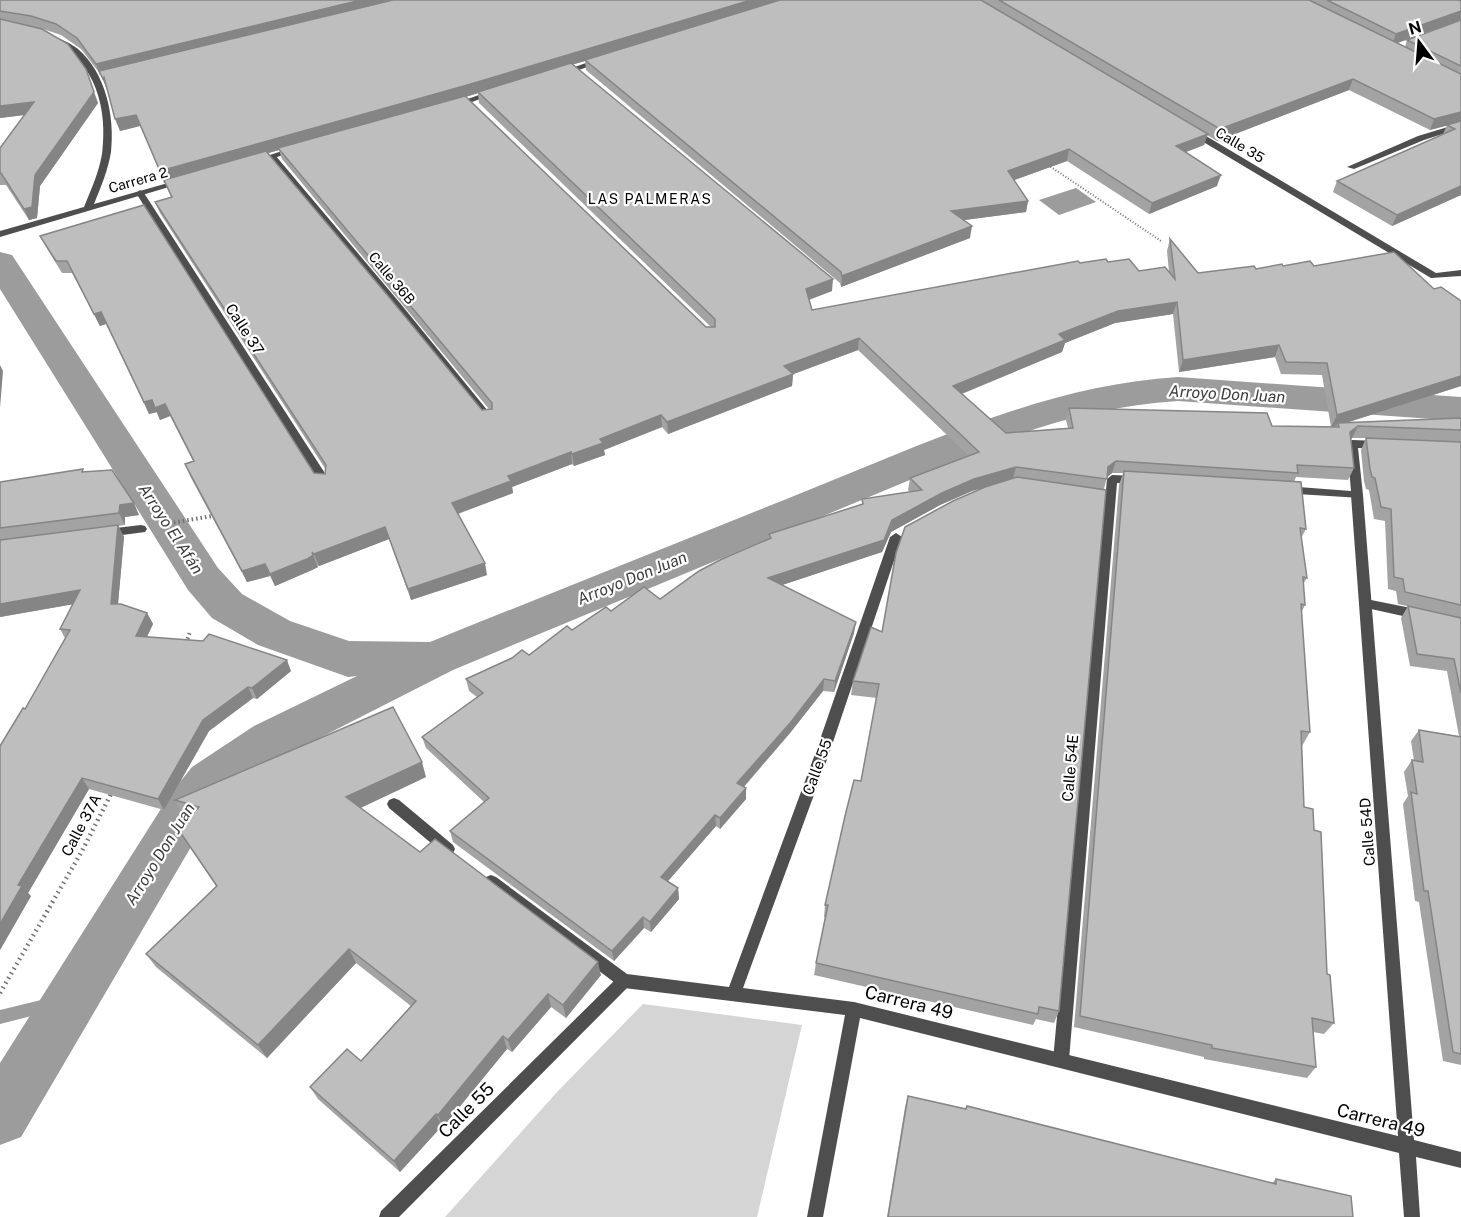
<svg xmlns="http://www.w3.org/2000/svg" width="1461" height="1217" viewBox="0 0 1461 1217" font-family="'Public Sans',sans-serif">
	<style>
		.green { fill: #d5d5d5 }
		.water { fill: #9c9c9c }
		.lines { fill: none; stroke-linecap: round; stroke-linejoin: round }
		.stream { fill: #9c9c9c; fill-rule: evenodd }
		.canal { fill: #9c9c9c; fill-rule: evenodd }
		.path-far2 { stroke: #707070; stroke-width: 2; stroke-dasharray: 1 2; stroke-linecap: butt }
		.path-far1 { stroke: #707070; stroke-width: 4; stroke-dasharray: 1.5 3; stroke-linecap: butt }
		.path { stroke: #707070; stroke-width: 4.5; stroke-dasharray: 1.5 4; stroke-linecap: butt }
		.service { fill: #4e4e4e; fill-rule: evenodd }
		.pedestrian { fill: #4e4e4e; fill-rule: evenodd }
		.minor { fill: #4e4e4e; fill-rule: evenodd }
		.tertiary { fill: #4e4e4e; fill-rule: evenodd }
		.wall { fill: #a3a3a3; fill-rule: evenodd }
		.shaded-wall { fill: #858585 }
		.building { fill: #bebebe; stroke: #858585; stroke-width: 1.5 }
		.labels { text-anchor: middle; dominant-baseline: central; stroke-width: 4.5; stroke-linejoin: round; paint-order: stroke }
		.far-street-label { font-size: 14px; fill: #000; stroke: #fff }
		.far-neighbourhood-label { font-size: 14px; letter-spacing: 1.5px; fill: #000; stroke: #fff }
		.street-label { font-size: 15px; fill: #000; stroke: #fff }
		.water-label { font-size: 16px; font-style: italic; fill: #3d3d3d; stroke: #fff }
		.near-street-label { font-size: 18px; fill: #000; stroke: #fff }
	</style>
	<rect width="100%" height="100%" fill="#fff"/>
	<path class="green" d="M643,1004L802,1025L757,1217H445L558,1091Z"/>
	<path class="water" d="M1076,188L1096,202L1059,215L1039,200Z"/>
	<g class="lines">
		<path class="stream" d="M70,993L75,995L78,1000L75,1005L0,1024V1010Z"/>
		<path class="canal" d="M0,252L12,255L218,568L242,594L290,621L349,641L430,642C559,590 688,539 816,487C934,440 1049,385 1178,377L1461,397V421L1178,401C1122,405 1070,416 1018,435L453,670L288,754L226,795L205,823L21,1137L0,1145V1063L171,793L192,767L254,726L357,676L348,677L258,645L212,618L188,590L0,289Z"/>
		<path class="path-far2" d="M1048,165L1161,241"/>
		<g class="path-far1">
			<path d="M165,524L212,516"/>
			<path d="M186,643L190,632"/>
		</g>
		<path class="path" d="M0,993L82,851L112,792"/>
		<g class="service">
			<path d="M1461,123V128L1424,140L1354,169L1347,167L1418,136Z"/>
			<path d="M1352,440L1379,441L1384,445L1379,449L1358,448L1363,495L1361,498L1281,493L1279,490L1285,486L1351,491L1347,444Z"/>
			<path d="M1112,475L1136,476L1141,480L1136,484L1117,483L1069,1060L1067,1065L1061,1068L1055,1065L1053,1060L1107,479Z"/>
			<path d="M624,974L629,976L631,981L629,986L399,1217H379L381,1211L619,976Z"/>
		</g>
		<path class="pedestrian" d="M1366,599L1421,610L1425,612L1427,615L1425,618L1421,620L1362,607L1360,604L1362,601Z"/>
		<g class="minor">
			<path d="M1190,130H1196L1436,273L1461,270V276L1431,278L1190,134Z"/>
			<path d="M269,155H275L400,303L492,416L493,418L492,420H484L394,307L269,159Z"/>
			<path d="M140,190L144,193L328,478L329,481L328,484H320L136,193Z"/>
			<path d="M1357,491L1363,495L1414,1140L1461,1152V1168L1416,1157L1420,1217H1404L1399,1153L860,1018L823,1217H807L845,1015L624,988L619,986L486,885L484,881L486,877L491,875L496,877L627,974L729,987L815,754L890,537L896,533L902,537L829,754L743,988L854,1002L1398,1136L1351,495Z"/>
			<path d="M141,525L145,526L147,529L145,532L107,537L101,533L107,529Z"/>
			<path d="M394,798L399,800L453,845L455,849L453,853L448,855L443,853L389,808L387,804L389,800Z"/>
		</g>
		<g class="tertiary">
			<path d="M53,38C62,38 71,44 78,49C106,73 115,117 111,152C108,170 101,187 94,204L182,179L186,182L0,237V231L84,207C91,190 99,172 102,154C108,110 96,61 53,42Z"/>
			<path d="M597,59L604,61L565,75L558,73Z"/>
			<path d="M490,91L497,93L458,107L451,105Z"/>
			<path d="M291,148L298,150L256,164L252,161Z"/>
		</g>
	</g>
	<g class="wall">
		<path d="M0,0H1461V195L1392,226L1333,192L1337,181L1443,134L1447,125L1430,130L1349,90L1217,141L1207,135L1204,145L1186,152L1217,186L1149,214L1067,161L1014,180L1028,201L1026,212L964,220L970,238L841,287L840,283L586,70L585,61L573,64L832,291L809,300L812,310L1080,263L1108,262L1139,271L1169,272L1167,251L1170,239L1198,273L1283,266H1314L1434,289L1461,301V386L1346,423L1461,418V1065L1443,1061L1419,902L1415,901L1403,804L1408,796L1404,772L1412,760L1414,761L1411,741L1419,730L1459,736L1447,671L1410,666L1401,618L1408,606L1429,611L1398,604L1396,591L1388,589L1385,521L1374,519L1369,490L1366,489L1364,481L1361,450L1366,438H1352L1351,439L1354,468L1348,480L1296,477L1294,482L1306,529L1301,538L1307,578L1303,584L1305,605L1301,613L1310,732L1302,746L1304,807L1334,1023L1324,1034L1313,1032L1316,1067L1307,1078L1204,1059V1057L1074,1027L1119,485L1123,473H1112L1107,477L1104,489L1059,1011L1054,1023L1036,1019L1033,1025L814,975L816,963L825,917H824L825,905L861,781L877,698L851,695L853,681L882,632L981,488L972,491L940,505L891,532L882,552L782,585L854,633L834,692L823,691L790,733L744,787L746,788V799L720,829L716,826L668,881L678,888L679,899L651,932L644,928L614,961L453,842L450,831L484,802L426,748L422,737L477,697L469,691L466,679L529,655L572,630L611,611L660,599L768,539L769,534L862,504V499L910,492L908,490L910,478L969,456L858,350L793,374L792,386L668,434L662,427L604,450L605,455L574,466L572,464L512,487L513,493L458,513L487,575L411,600L389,539L319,566L317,565L318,567L312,570L275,586L270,576L247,582L190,476L185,464L193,461L170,416L160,420L157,412L149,414L106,324L100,326L72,273H62L46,247L40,236L314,473L325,474L326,470L160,213L155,202L171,197L140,126L120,131L107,89V90L101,75L81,49L61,35L43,29L98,103L40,186L37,218L29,220L6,185H0V148L25,115L0,118ZM1443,26L1407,40L1405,47L1397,43ZM478,93L479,103L711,327H706L466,97ZM279,150L282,159L489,409L482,410L268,153ZM1173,314L1179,372L1275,357L1281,374L1322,375L1331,427L1272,426L1069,408L1066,420L1068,428L1006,433L962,394L1062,352L1065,343L1115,323Z"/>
		<path d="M84,472L139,515L125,517V525L118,526L124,537L118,604L147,613L153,624L147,637L291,671L257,699L253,698L209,731L164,810L89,789L28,893L31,896L0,950L25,709L65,638L60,629L73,604L0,617V482Z"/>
		<path d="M426,777L360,808L420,852L601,975L566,1018L551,1007L512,1052L507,1049L443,1127L442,1126L400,1172L318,1099L310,1087L361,1061L411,1006L356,963L267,1058L156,967L146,954L216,886L178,829L189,817L183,815L175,800Z"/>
		<path d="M908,1096L965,1109L967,1106L1272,1183L1276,1179L1353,1217H887L905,1107Z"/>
	</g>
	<g class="shaded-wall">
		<path d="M361,0H407L100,75L96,64Z"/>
		<path d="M751,0H786L585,60V61L465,97L278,148L279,150L164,183L160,171Z"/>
		<path d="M1461,11V20L1392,45L1396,34Z"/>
		<path d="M86,69L98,103L40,186L37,218L29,220L24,209L35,175Z"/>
		<path d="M104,77L108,88L107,90L103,79Z"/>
		<path d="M1353,79L1349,90L1217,141L1220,129Z"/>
		<path d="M34,102L39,113L0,118V106Z"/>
		<path d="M1461,112V122L1430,130L1434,119Z"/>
		<path d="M136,115L140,126L120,131L115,119Z"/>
		<path d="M1208,134L1204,145L1173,157L1176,146Z"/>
		<path d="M1069,149L1067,161L1006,183L1008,171Z"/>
		<path d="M1221,175L1217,186L1149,214L1152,203Z"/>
		<path d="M1461,186V195L1392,226L1397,215Z"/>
		<path d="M1028,201L1026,212L949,222L951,211Z"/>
		<path d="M972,226L970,238L841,287L842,276Z"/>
		<path d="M833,279L832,291L805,301L806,289Z"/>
		<path d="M1177,302L1173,314L1115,323L1065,343L1062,352L951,398L953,386L1059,334L1118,311Z"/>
		<path d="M101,312L106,324L100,326L94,314Z"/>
		<path d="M859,338L858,350L783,378L784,366Z"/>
		<path d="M1279,345L1275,357L1179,372L1183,360Z"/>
		<path d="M0,365L3,371L0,408Z"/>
		<path d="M793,374L792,386L668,434L667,422Z"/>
		<path d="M1461,376V386L1339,425L1338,423L1337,425L1331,427L1337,415Z"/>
		<path d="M152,400L157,412L149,414L144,402Z"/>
		<path d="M165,404L170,416L160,420L155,408Z"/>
		<path d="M661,415L662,427L604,450L605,455L574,466L572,454L600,439Z"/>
		<path d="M1358,426L1352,438L1345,444L1350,432Z"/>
		<path d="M571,452L572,464L512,487L513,493L455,515L452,503L508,476Z"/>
		<path d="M1116,461L1112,473L1105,479L1108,467Z"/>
		<path d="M1016,467L1013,479L972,491L940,505L891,532L882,552L767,590L768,578L892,520L942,493L974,479Z"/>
		<path d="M134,503L139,515L125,517V525L119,513L120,505Z"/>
		<path d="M118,525L124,537L117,615L111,604Z"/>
		<path d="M385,527L389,539L319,566L314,554Z"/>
		<path d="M313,555L318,567L312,570L275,586L270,574Z"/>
		<path d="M485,563L487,575L411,600L408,589Z"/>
		<path d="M265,564L270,576L247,582L242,571Z"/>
		<path d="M80,590L86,602L0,617V604Z"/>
		<path d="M147,613L153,624L142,647L136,636Z"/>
		<path d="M856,622L854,633L834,692L835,681Z"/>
		<path d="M287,660L291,671L257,699L252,688Z"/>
		<path d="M824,679L823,691L790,733L737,794V783Z"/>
		<path d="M248,687L253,698L209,731L164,810L158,799L203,720Z"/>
		<path d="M422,762L426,777L352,812L346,797Z"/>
		<path d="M82,778L89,789L28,893L31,896L0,950V924L18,885Z"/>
		<path d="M746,788V799L720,829V818Z"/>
		<path d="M715,815L716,826L662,888L661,877Z"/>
		<path d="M678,888L679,899L651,932L650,922Z"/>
		<path d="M643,917L644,928L614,961L612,951Z"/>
		<path d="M349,949L356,963L267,1058L258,1045Z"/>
		<path d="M598,962L601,975L566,1018L563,1005Z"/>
		<path d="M548,994L551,1007L512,1052L508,1040Z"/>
		<path d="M503,1036L507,1049L443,1127L438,1115Z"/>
		<path d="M436,1114L442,1126L400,1172L394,1161Z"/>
	</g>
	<g class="building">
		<path d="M0,0H361L96,64L77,38L56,24L31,16L0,11Z"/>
		<path d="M393,0H751L464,86L160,171L136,115L115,119L104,77L103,79L99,71Z"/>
		<path d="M780,0H981L1208,134L1176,146L1221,175L1152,203L1069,149L1008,171L1028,201L951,211L972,226L842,276L841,272L585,60Z"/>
		<path d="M999,0H1309L1461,74V112L1434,119L1353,79L1220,129Z"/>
		<path d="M1327,0H1458L1461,1V11L1396,34Z"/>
		<path d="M0,19L42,29L68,44L86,69L94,92L35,175L32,207L24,209L1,173H0V148L34,102L0,106Z"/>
		<path d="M1461,20V66L1407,40Z"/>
		<path d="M571,63L833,279L806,289L812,310L1078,261L1080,263L1106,259L1108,262L1129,259L1139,271L1165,267L1175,279L1170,239L1198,273L1254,266L1256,269L1282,264L1283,266L1310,261L1314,266L1394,252L1434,289L1441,287L1461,301V376L1337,415L1327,363L1286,362L1279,345L1183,360L1177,302L1118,311L1059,334L1065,340L953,386L1006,433L1073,428L1069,408L1267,413L1272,426L1339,427L1338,423L1461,418V430L1358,426L1350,432L1354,468L1297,465L1298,473L1116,461L1108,467L1107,479L1016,467L974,479L942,493L892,520L884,540L768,578L856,622L835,681L824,679L791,722L737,783L746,788L720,818L715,815L661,877L678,888L650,922L643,917L612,951L450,831L489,798L422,737L483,693L466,679L512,658L522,650L529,655L567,626L572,630L606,607L611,611L644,587L660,599L699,571L722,559L771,538L769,534L863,504L862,499L922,490L910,478L979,452L859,338L784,366L793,374L667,422L661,415L600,439L603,443L572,454L571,452L508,476L511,481L452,503L485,563L408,589L385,527L314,554L312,552L313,555L307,559L270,574L265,564L242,571L185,464L194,461L165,404L155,408L152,400L144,402L101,312L94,314L67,261H56L40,236L144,205L314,473L325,474L326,465L155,202L172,197L164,180L266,151L389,297L482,410L492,409V403L278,148L465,96L706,327H715V319L478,92Z"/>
		<path d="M1461,121V186L1397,215L1337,181L1455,129L1447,125Z"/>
		<path d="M1366,438L1461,442V605L1405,592L1403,579L1394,577L1391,509L1381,507L1375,478L1372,477L1370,469Z"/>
		<path d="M83,469L82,472L112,470L134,503L120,505L119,513L0,528V482Z"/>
		<path d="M1124,471L1301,482L1306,529L1300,528L1307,578L1303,577L1305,605L1301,604L1310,732L1301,731L1304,807L1313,809L1314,830L1321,832L1327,974L1330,975L1334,1023L1312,1018L1316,1067L1212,1048V1045L1080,1016Z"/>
		<path d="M1017,477L1106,490L1059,1011L1039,1007L1038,1014L816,963L828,905H825L845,816L854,780L861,781L879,684L853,681L871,627L882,632L896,553L905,527L953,501L985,487Z"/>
		<path d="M118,525L111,604H121L147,613L136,636L203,641L209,634L287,660L252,688L248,687L203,720L158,799L82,778L18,885L22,886L0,924V746L23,708L25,709L70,630L60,629L80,590L0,604V540Z"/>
		<path d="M1408,606L1461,618V693L1454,659L1417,654Z"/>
		<path d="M393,707L422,762L346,797L420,852L435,839L598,962L563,1005L548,994L508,1040L503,1036L438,1115L436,1114L394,1161L310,1087L347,1049L361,1061L416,1001L349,949L258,1045L146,954L217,886L178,829L199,807L175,800Z"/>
		<path d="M1419,730L1461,737V1054L1453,1052L1428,891H1424L1411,792L1417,794L1412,760L1423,762Z"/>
		<path d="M908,1096L966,1109L967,1106L1276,1184V1179L1351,1196L1353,1217H888Z"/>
	</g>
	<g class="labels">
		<g class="far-street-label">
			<text transform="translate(1240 145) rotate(31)">Calle 35</text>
			<text transform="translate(138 180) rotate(-16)">Carrera 2</text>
			<text transform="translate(392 278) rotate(50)">Calle 36B</text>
		</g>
		<g class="far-neighbourhood-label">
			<text x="650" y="199">LAS PALMERAS</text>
		</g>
		<g class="street-label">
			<text transform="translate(245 329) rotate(57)">Calle 37</text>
			<text transform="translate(817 767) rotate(-70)">Calle 55</text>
			<text transform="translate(1070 768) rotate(-85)">Calle 54E</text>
			<text transform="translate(81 825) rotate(-62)">Calle 37A</text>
			<text transform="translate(1367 832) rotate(-94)">Calle 54D</text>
		</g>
		<g class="water-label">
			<text transform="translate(1227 394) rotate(3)">Arroyo Don Juan</text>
			<text transform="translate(171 529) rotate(57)">Arroyo El Afán</text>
			<text transform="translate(632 578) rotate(-22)">Arroyo Don Juan</text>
			<text transform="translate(160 854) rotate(-58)">Arroyo Don Juan</text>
		</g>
		<g class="near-street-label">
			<text transform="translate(909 1002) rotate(14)">Carrera 49</text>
			<text transform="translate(466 1110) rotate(-45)">Calle 55</text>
			<text transform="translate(1381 1120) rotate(14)">Carrera 49</text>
		</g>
	</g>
	<g transform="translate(1419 42) rotate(344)" stroke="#ffffff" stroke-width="4.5" paint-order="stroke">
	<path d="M0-4.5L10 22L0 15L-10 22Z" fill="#000000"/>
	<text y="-9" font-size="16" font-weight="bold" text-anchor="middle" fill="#000000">N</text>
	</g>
</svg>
